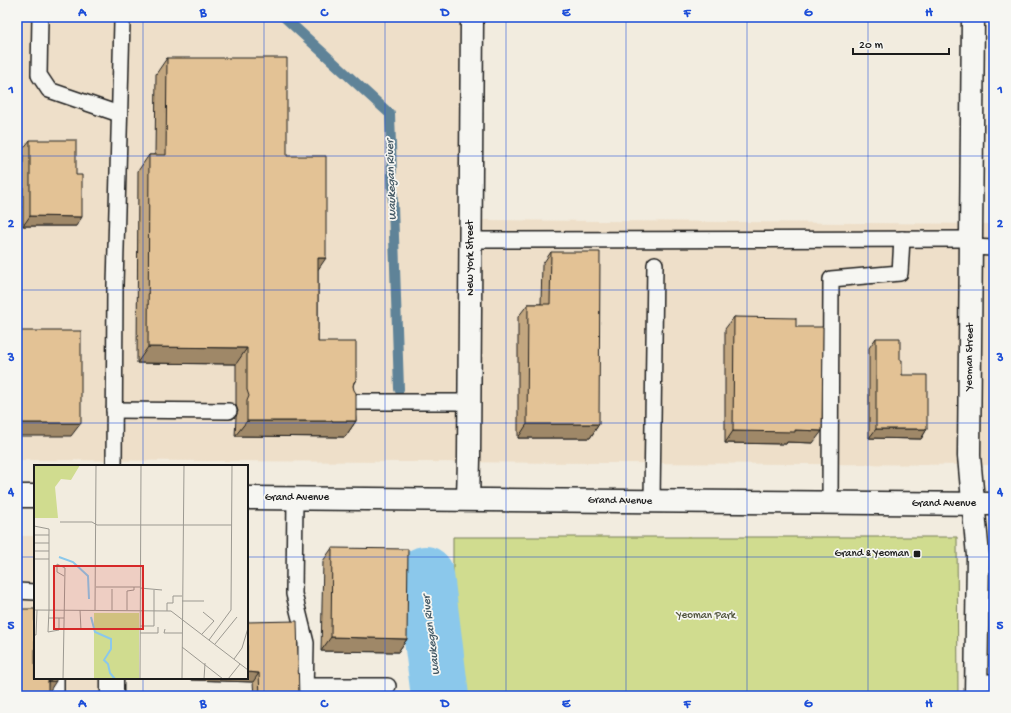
<svg xmlns="http://www.w3.org/2000/svg" width="1011" height="713" viewBox="0 0 1011 713" font-family="'Gochi Hand',sans-serif">
	<style>
		.built { fill: #eedfc9 }
		.park { fill: #d0dc8f; stroke: #767c56 }
		.lines { fill: none; stroke-linecap: round; stroke-linejoin: round }
		.stream { stroke: #5f8398; stroke-width: 10 }
		.river { stroke: #8bc8eb; stroke-width: 58 }
		.lane-casing { stroke: #1c1c1c; stroke-width: 18 }
		.street-casing { stroke: #1c1c1c; stroke-width: 25 }
		.secondary-casing { stroke: #1c1c1c; stroke-width: 25 }
		.lane { stroke: #f6f6f2; stroke-width: 15 }
		.street { stroke: #f6f6f2; stroke-width: 22 }
		.secondary { stroke: #f6f6f2; stroke-width: 22 }
		.wall { fill: #c3a780; stroke: #1c1c1c }
		.shaded-wall { fill: #9f8868; stroke: #1c1c1c }
		.building { fill: #e3c295; stroke: #1c1c1c }
		.grid { fill: none; stroke: #1d4ed8; stroke-width: 1; stroke-opacity: 0.55 }
		.poi-dot { fill: #1c1c1c; stroke: #f6f6f2; stroke-width: 1.5 }
		.labels { text-anchor: middle; dominant-baseline: central; stroke-width: 3.5; stroke-linejoin: round; paint-order: stroke }
		.street-label { font-size: 11px; fill: #1c1c1c; stroke: #f6f6f2 }
		.poi-label { font-size: 11px; fill: #1c1c1c; stroke: #f6f6f2; text-anchor: end }
		.park-label { font-size: 11px; fill: #52563e; stroke: #f6f6f2 }
		.water-label { font-size: 12px; font-style: italic; fill: #435864; stroke: #f6f6f2 }
		.inset-river { fill: none; stroke: #8bc8eb; stroke-width: 2 }
		.inset-road { fill: none; stroke: #9c9991; stroke-width: 1 }
		.view { fill: #d62828; fill-opacity: 0.15; stroke: #d62828; stroke-width: 2 }
		.inset-edge { fill: none; stroke: #1c1c1c; stroke-width: 2 }
		.neatline { fill: none; stroke: #1d4ed8; stroke-width: 1.5 }
		.grid-label { font-size: 13px; text-anchor: middle; font-weight: bold; fill: #1d4ed8 }
	</style>
	<rect width="100%" height="100%" fill="#f2ecdf"/>
	<filter id="ink" filterUnits="userSpaceOnUse"><feTurbulence type="fractalNoise" baseFrequency=".025" numOctaves="2"/><feDisplacementMap in="SourceGraphic" scale="8" xChannelSelector="R" yChannelSelector="G"/><feConvolveMatrix kernelMatrix="1 2 1 2 8 2 1 2 1" color-interpolation-filters="sRGB"/></filter>
	<g filter="url(#ink)">
		<g class="built">
			<path d="M17,17H473V220L994,224V465L17,460Z"/>
			<path d="M17,536H35V678H122V696H17Z"/>
		</g>
		<path class="park" d="M453,537H957L958,696H453Z"/>
		<g class="lines">
			<path class="stream" d="M284,17L390,114L399,389"/>
			<path class="river" d="M425,575L440,696"/>
			<g class="lane-casing">
				<g id="lane">
					<path d="M40,17L39,75L49,90L119,114"/>
					<path d="M471,240L971,239"/>
					<path d="M971,247L994,248"/>
					<path d="M351,402H470"/>
					<path d="M114,410L229,411"/>
					<path d="M114,466L115,285L122,22L121,17"/>
					<path d="M295,498L294,594L306,643L305,696"/>
					<path d="M652,501L655,264"/>
					<path d="M830,503L831,279L900,273L902,239"/>
					<path d="M17,591L35,592"/>
					<path d="M56,678V696"/>
					<path d="M976,682H994"/>
					<path d="M305,686H388"/>
				</g>
			</g>
			<g class="street-casing">
				<g id="street">
					<path d="M973,17L969,456L978,556L976,696"/>
					<path d="M468,499L469,459L472,17"/>
					<path d="M112,696V678"/>
				</g>
			</g>
			<g class="secondary-casing">
				<g id="secondary">
					<path d="M17,496H35"/>
					<path d="M247,498L994,504"/>
				</g>
			</g>
			<use href="#lane" class="lane"/>
			<use href="#street" class="street"/>
			<use href="#secondary" class="secondary"/>
		</g>
		<g class="wall">
			<path d="M167,58L287,156L318,270V342L356,380L354,383L353,386L356,421L345,437L235,436L236,417L238,411L236,405V364L137,363L138,171L149,155H155L156,74Z"/>
			<path d="M30,140L76,226H23V149Z"/>
			<path d="M551,252L599,424L590,438H518V317L528,304H541L542,265Z"/>
			<path d="M734,317L796,327L813,443L787,442L786,444L725,443V329Z"/>
			<path d="M876,338L900,360L902,375L927,429L921,439L869,438V348Z"/>
			<path d="M332,548L407,639L398,652L321,651L323,561Z"/>
			<path d="M247,622L299,696H254L253,682L191,680V678H247Z"/>
		</g>
		<g class="shaded-wall">
			<path d="M30,216L82,217L76,226H23Z"/>
			<path d="M318,258H326L315,274Z"/>
			<path d="M148,347L247,348L236,364L137,363Z"/>
			<path d="M247,421H356L345,437L235,436Z"/>
			<path d="M17,423H81L71,436H17Z"/>
			<path d="M527,424H599L590,438H518Z"/>
			<path d="M876,429H927L921,439L869,438Z"/>
			<path d="M795,430L822,431L813,443L787,442L786,444L725,443L733,431Z"/>
			<path d="M331,637L407,639L398,652L321,651Z"/>
			<path d="M247,672L259,673L253,682L191,680L192,678H247Z"/>
			<path d="M48,681H56L47,695Z"/>
		</g>
		<g class="building">
			<path d="M167,58H287V156H326V258H318V342H356V380L354,382L353,386L354,390L356,393V421H247V401L249,396L247,390V348L148,347L149,155H166Z"/>
			<path d="M30,140H76V175H82V217L30,216Z"/>
			<path d="M551,252H600L599,424H527L528,304H550Z"/>
			<path d="M734,317L796,318V327H823L822,431L795,430V432L733,431Z"/>
			<rect x="17" y="331" width="64" height="92"/>
			<path d="M876,338H900V360H902V375H927V429H876Z"/>
			<path d="M332,548L408,549L407,639L331,637Z"/>
			<path d="M17,609H35V678H56V681H48V696H17Z"/>
			<path d="M297,621L299,696H260L259,673L247,672V622Z"/>
		</g>
	</g>
	<path class="grid" d="M143,17V466M264,17V696M385,17V696M506,17V696M626,17V696M747,17V696M868,17V696M17,156H994M17,290H994M17,423H994M17,557H35M247,557H994M143,678V696"/>
	<rect class="poi-dot" x="913" y="550" width="8" height="8" rx="2"/>
	<g class="labels">
		<g class="street-label">
			<text transform="translate(471 258) rotate(-90)">New York Street</text>
			<text transform="translate(970 357) rotate(-89)">Yeoman Street</text>
			<text x="297" y="498">Grand Avenue</text>
			<text transform="translate(620 501) rotate(1)">Grand Avenue</text>
			<text x="944" y="504">Grand Avenue</text>
		</g>
		<g class="poi-label">
			<text x="909" y="554">Grand &amp; Yeoman</text>
		</g>
		<g class="park-label">
			<text x="706" y="616">Yeoman Park</text>
		</g>
		<g class="water-label">
			<text transform="translate(392 180) rotate(-92)">Waukegan River</text>
			<text transform="translate(432 635) rotate(-97)">Waukegan River</text>
		</g>
	</g>
	<g transform="translate(34 465)">
		<rect width="214" height="214" fill="#f2ecdf"/>
		<path d="M0,0H46L37,15L27,14L21,22L24,53H0ZM60,148H105V214H60Z" fill="#d0dc8f"/>
		<path class="inset-river" d="M25,92L39,97L54,111L55,134M57,152L61,167L77,174V184L70,195L74,199L76,208L81,214"/>
		<path class="inset-road" d="M26,57H58L63,60H198M0,61L15,64V94M0,70H15M0,78H15M0,86H15M0,94H15V145M62,122H106M106,123L128,125M148,136H170M0,145L137,146L214,205M15,145L14,167L25,165V153M46,145L47,165M61,145L62,0M78,145V124M93,145V126L100,125V122M133,146V138H139V131H148M15,153H30M106,161H120V125M131,164L130,168H148M106,168H124V162M168,169L180,156L169,147M0,170H2L3,145M175,175L197,145L198,0M181,179L203,152M148,182L189,214M200,194L208,183L214,163M29,214L31,103L23,99V107L30,111M106,214L107,0M148,214L150,0M170,214L171,198M194,214L206,199"/>
		<path class="view" d="M20,101H109V164H20Z"/>
		<rect width="214" height="214" class="inset-edge"/>
	</g>
	<rect width="1011" height="713" fill="none" stroke="#f6f6f2" stroke-width="44"/>
	<path d="M853 48v6h96v-6" fill="none" stroke="#1c1c1c" stroke-width="2"/>
	<text x="859" y="48" font-size="12" fill="#1c1c1c" stroke="#f6f6f2" stroke-width="3" paint-order="stroke">20 m</text>
	<rect x="22" y="22" width="967" height="669" class="neatline"/>
	<g class="grid-label">
		<text x="82" y="16">A</text>
		<text x="203" y="16">B</text>
		<text x="324" y="16">C</text>
		<text x="445" y="16">D</text>
		<text x="566" y="16">E</text>
		<text x="687" y="16">F</text>
		<text x="808" y="16">G</text>
		<text x="929" y="16">H</text>
		<text x="11" y="93">1</text>
		<text x="1000" y="93">1</text>
		<text x="11" y="227">2</text>
		<text x="1000" y="227">2</text>
		<text x="11" y="361">3</text>
		<text x="1000" y="361">3</text>
		<text x="11" y="495">4</text>
		<text x="1000" y="495">4</text>
		<text x="11" y="629">5</text>
		<text x="1000" y="629">5</text>
		<text x="82" y="707">A</text>
		<text x="203" y="707">B</text>
		<text x="324" y="707">C</text>
		<text x="445" y="707">D</text>
		<text x="566" y="707">E</text>
		<text x="687" y="707">F</text>
		<text x="808" y="707">G</text>
		<text x="929" y="707">H</text>
	</g>
</svg>
